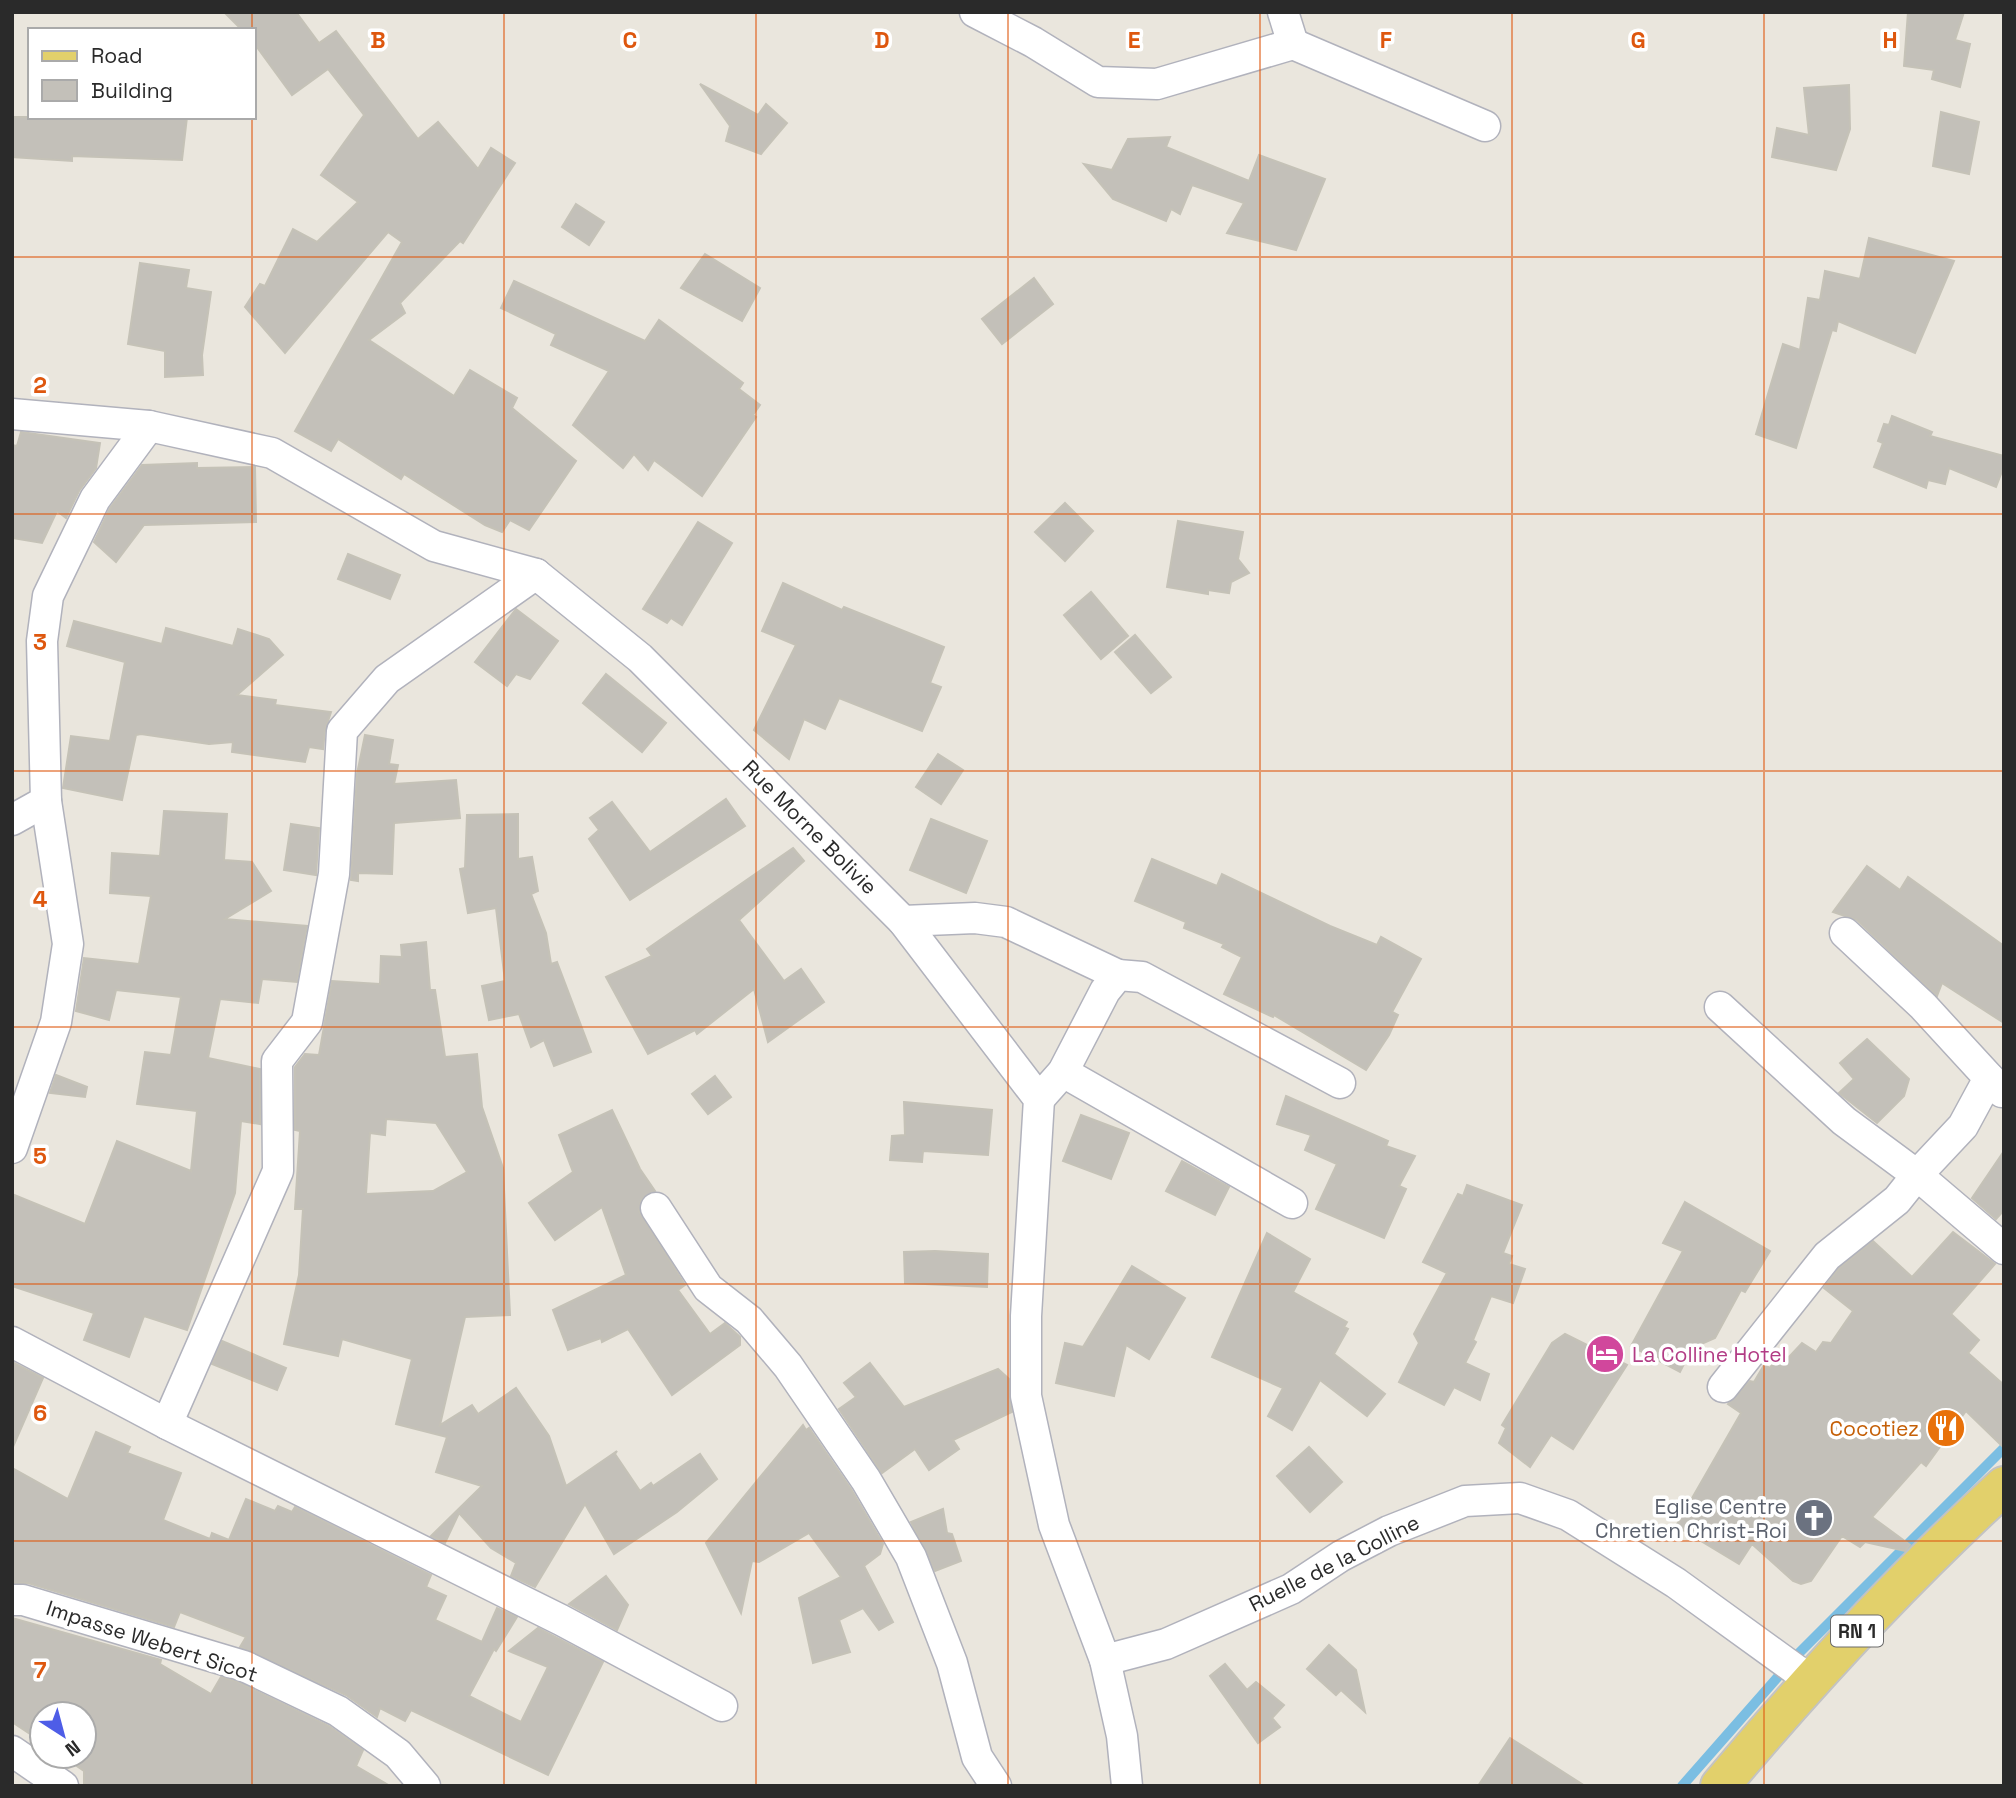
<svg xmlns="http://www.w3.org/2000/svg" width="2016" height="1798" viewBox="0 0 2016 1798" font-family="'Space Grotesk',sans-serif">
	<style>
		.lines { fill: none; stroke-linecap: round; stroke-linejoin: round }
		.stream { stroke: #7bbee2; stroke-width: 10 }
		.building { fill: #c3c0b9; stroke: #c5c2b7; stroke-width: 2; fill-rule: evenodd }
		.minor-casing { stroke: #b1b2bc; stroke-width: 33 }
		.primary-casing { stroke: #c3c3c3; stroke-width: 42 }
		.minor { stroke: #fff; stroke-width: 30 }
		.primary { stroke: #e2d06b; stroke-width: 38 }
		.grid { fill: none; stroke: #de570e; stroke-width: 2; stroke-opacity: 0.55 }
		.labels { text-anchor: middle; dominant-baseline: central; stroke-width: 7; stroke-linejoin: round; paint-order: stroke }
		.shield { fill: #fff; stroke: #6a6a6a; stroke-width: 2 }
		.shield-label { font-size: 19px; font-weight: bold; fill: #2a2a2a }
		.street-label { font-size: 21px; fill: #2a2a2a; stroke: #fff }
		.hotel-label { font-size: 21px; fill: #b23c85; stroke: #fff; text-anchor: start }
		.food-label { font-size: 21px; fill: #c56008; stroke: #fff; text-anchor: end }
		.worship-label { font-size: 21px; fill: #5b616d; stroke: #fff; text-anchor: end }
		.grid-label { font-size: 23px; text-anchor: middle; font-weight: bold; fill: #de570e; stroke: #fff; stroke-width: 7; stroke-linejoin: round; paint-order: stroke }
	</style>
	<rect width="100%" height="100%" fill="#eae6dd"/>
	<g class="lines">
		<path class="stream" d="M1682,1786L1798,1654L2004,1448"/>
	</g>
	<g class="building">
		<path d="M224,12H296L319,43L336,31L418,139L438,122L478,169L491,148L515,163L463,243L460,241L400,303L405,313L369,340L454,396L470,370L517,398L512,408L576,461L529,530L510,520L502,532L485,525L404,474L401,479L338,439L331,451L295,431L402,242L388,232L285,353L245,307L260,284L265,286L293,229L317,242L358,202L321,175L364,115L328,69L292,95L254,43V30H242Z"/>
		<path d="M1908,12H1964L1955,40L1970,44L1960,87L1932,79L1934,70L1904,66Z"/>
		<path d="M700,84L758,115L766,104L787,123L761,154L726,141L730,126Z"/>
		<path d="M1849,85L1850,129L1836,170L1772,157L1777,128L1809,135L1804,88Z"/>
		<path d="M1941,112L1979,122L1969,174L1933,166Z"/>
		<path d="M12,117H187L182,160L72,156V161L12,157Z"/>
		<path d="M1170,137L1166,147L1249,181L1259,155L1325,179L1296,250L1227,233L1244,203L1192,185L1180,214L1171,209L1166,221L1113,199L1084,164L1112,170L1128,139Z"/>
		<path d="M576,204L604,222L589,245L562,227Z"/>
		<path d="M1869,238L1954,261L1915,353L1838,321L1836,331L1832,330L1796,448L1756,434L1783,344L1800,350L1808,298L1820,300L1825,271L1860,279Z"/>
		<path d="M705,254L760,288L742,321L681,288Z"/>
		<path d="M140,263L189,270L186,288L211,292L202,355L203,375L165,377V351L128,344Z"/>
		<path d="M1034,278L1053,304L1002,344L982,319Z"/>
		<path d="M514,281L645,341L659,320L743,383L739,389L760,405L753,415L756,417L702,496L654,460L648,470L634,454L623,468L573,425L609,371L551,345L556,334L501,308Z"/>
		<path d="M1892,416L1932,432L1930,436L2004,456V466L1996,487L1949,468L1945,484L1928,480L1926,488L1874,467L1883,443L1878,441L1884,424L1889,425Z"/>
		<path d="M21,432L100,443L96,468L79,491L66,518L57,511L42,543L12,538V445L17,446Z"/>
		<path d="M197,463V468L255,467L256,522L144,525L116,562L94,542L110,508L142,465Z"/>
		<path d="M1065,503L1093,531L1065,561L1035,532Z"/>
		<path d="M1178,521L1243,532L1238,559L1249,573L1231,582L1229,593L1208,590V594L1167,587Z"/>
		<path d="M698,522L732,543L682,625L671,618L667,623L643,609Z"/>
		<path d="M348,554L400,575L390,599L338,579Z"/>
		<path d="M783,583L842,610L844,607L944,647L930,683L941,687L922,731L839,698L825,729L804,719L789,759L754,730L796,645L762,631Z"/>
		<path d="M1091,592L1128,636L1101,659L1064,615Z"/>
		<path d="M516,609L558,641L530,679L516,674L507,686L475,662Z"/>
		<path d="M74,621L162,644L166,628L233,646L238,629L269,639L283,655L237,695L276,700L275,705L331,712L325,730L323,749L309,747L305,762L232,752L233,742L209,744L141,734L136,735L122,800L63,788L71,736L110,741L125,662L67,646Z"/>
		<path d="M1135,635L1171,677L1151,693L1115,652Z"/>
		<path d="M606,674L666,723L642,752L583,703Z"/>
		<path d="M365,735L393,740L389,764L398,765L394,784L456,780L460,818L394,823L392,874L358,873V881L351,880L357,774Z"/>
		<path d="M938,754L963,770L941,804L916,787Z"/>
		<path d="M726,799L745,826L630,900L589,839L599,830L590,818L612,802L650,852Z"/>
		<path d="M164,811L227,814L224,860L252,862L271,891L225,919L307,926L297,982L262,979L258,1003L220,999L208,1058L260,1069V1124L241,1121L235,1193L187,1330L144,1316L129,1357L84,1340L94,1313L12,1286V1194L85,1224L117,1141L191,1171L197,1111L137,1104L145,1052L171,1055L181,997L116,990L109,1020L76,1011L84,958L139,964L151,896L110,893L112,853L160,856Z"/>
		<path d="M518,814V859L532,857L538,891L531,894L546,933L551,964L557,962L591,1052L554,1066L544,1040L531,1047L519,1014L489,1020L482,986L505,981L496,908L468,913L460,869L465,868L467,815Z"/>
		<path d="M931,819L987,841L966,893L910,870Z"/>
		<path d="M291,824L319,828L316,875L284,870Z"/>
		<path d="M793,848L804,861L739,920L784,981L801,969L824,1002L768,1042L754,989L697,1034L695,1030L648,1054L606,977L652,956L647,949Z"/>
		<path d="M1152,859L1217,886L1222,874L1330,926L1377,945L1381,937L1421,959L1392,1012L1398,1015L1389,1035L1366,1070L1274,1015L1273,1017L1224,994L1242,957L1222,947L1224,944L1184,928L1186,922L1135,901Z"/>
		<path d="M1867,866L1900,890L1908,877L2004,946V1023L1942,983L1937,996L1857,920L1833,912Z"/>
		<path d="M426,942L430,990H435L445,1057L477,1054L482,1107L503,1168L510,1315L465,1317L440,1425L472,1405L478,1414L516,1388L549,1436L566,1486L617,1451L615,1454L640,1491L651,1483L653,1486L700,1454L717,1479L677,1512L614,1554L585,1504L535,1587L511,1576L516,1563L491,1548L459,1513L445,1543L431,1536L482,1486L436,1472L447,1437L396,1424L412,1359L342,1339L338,1356L284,1344L299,1275L303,1209H295L300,1131L295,1130V1067L305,1054L319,1055L332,981L380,984L381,956L402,957L401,945ZM386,1119L436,1123L467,1172L433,1191L366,1194L370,1133L385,1135Z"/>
		<path d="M1867,1039L1909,1079L1904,1096L1877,1123L1839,1093L1854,1079L1840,1063Z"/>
		<path d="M56,1075L87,1087L85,1097L50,1093Z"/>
		<path d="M715,1076L731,1097L708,1114L692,1094Z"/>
		<path d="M1286,1096L1388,1141L1386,1146L1415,1156L1399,1186L1406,1189L1384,1238L1316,1209L1337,1164L1305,1150L1311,1135L1277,1124Z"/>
		<path d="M904,1102L992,1110L988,1155L923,1151L922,1162L890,1160L892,1136L905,1135Z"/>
		<path d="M612,1110L640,1169L655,1191L641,1200L639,1211L685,1285L678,1290L710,1334L725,1323L740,1337V1345L672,1395L628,1329L602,1342L601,1338L568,1350L553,1310L626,1275L602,1207L555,1240L529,1203L573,1172L559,1135Z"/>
		<path d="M1081,1115L1129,1133L1111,1179L1063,1161Z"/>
		<path d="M2004,1151V1210L1996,1219L1972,1198Z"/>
		<path d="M1182,1161L1229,1187L1215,1215L1166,1191Z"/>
		<path d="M1467,1185L1522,1205L1503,1253L1512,1256L1509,1264L1525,1269L1513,1303L1491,1296L1473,1340L1476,1342L1465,1363L1489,1374L1480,1400L1454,1387L1444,1405L1399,1382L1419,1343L1414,1334L1447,1273L1423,1262L1458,1194L1463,1196Z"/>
		<path d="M1685,1202L1770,1251L1745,1292L1741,1290L1715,1338L1692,1348L1680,1372L1631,1346L1683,1251L1663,1243Z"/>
		<path d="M1953,1232L1995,1264L1951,1314L1979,1340L1968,1353L2004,1385V1448L1966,1411L1926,1466L1921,1462L1872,1517L1910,1545L1905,1551L1865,1542L1860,1547L1842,1536L1811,1581L1801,1584L1793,1581L1752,1544L1739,1564L1676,1526L1741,1413L1728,1404L1750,1381L1754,1382L1764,1365L1770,1368L1778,1355L1789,1357L1802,1343L1816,1352L1823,1342L1831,1343L1853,1311L1824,1288L1839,1268L1873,1241L1912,1277Z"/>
		<path d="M1267,1233L1310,1259L1293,1292L1347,1322L1344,1327L1348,1329L1334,1354L1385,1394L1367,1416L1320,1380L1292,1430L1268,1416L1283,1388L1212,1357Z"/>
		<path d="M935,1251L988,1254L987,1287L905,1283L904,1252Z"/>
		<path d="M1132,1266L1185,1298L1149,1359L1126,1345L1114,1396L1056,1383L1065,1343L1083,1347Z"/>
		<path d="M1565,1334L1627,1365L1573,1449L1551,1435L1530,1467L1499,1443L1506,1428L1502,1425L1552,1343Z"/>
		<path d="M222,1341L286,1368L277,1390L212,1364Z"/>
		<path d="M12,1362L43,1378L12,1449Z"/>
		<path d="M870,1363L904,1407L998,1369L1009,1379L1012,1412L953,1440L959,1449L929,1470L915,1449L882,1473L839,1409L856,1397L844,1383Z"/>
		<path d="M803,1425L806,1430L809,1428L851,1489L883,1544L880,1554L864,1566L893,1622L879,1630L863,1608L839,1620L850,1652L813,1663L799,1598L841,1577L809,1533L759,1562L752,1561L741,1613L706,1543Z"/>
		<path d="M96,1432L130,1447L127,1453L181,1473L163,1520L210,1539L212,1533L229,1540L246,1499L275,1511L278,1506L292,1512L295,1507L431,1575L426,1587L446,1596L435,1620L482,1642L497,1608L517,1617L496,1651L494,1649L469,1696L521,1722L548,1667L509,1651L538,1628L603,1662L548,1775L411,1710L405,1721L380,1708L377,1717L346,1695L240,1647L246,1637L180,1612L174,1627L28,1583H12V1468L68,1499Z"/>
		<path d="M1309,1447L1342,1482L1310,1512L1277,1476Z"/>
		<path d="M943,1509L947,1533L952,1534L961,1561L935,1571L911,1522Z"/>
		<path d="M606,1576L628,1605L617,1630L569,1604Z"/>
		<path d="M12,1618L161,1660L160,1664L211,1694L221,1677L238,1682L329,1726L363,1750L356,1766L390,1786H84V1771L62,1756H84V1714H42V1742L12,1722Z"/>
		<path d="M1329,1645L1356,1670L1365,1712L1341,1690L1336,1695L1307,1669Z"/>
		<path d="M1225,1664L1247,1690L1256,1682L1284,1705L1272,1718L1280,1727L1258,1743L1210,1676Z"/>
		<path d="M1510,1738L1585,1786H1478Z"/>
	</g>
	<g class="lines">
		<g class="minor-casing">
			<g id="minor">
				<path d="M975,12L1033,42L1098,82L1157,84L1293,44L1485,126"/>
				<path d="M1283,12L1293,44"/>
				<path d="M12,414L149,426L272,453L434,546L536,574L640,658L903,921L1039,1099L1026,1316V1396L1054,1525L1105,1660L1122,1736L1127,1786"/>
				<path d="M12,820L46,801L42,641L48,596L95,499L149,426"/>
				<path d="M903,921L975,918L1006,922L1118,975"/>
				<path d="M1845,933L1923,1006L2002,1092"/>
				<path d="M1720,1007L1844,1121L1917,1175L1897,1200L1827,1256L1723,1387"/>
				<path d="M1063,1072L1292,1203"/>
				<path d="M1989,1078L1963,1126L1917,1175L2004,1249"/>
				<path d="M1039,1099L1063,1072L1105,991L1118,975L1142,977L1340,1083"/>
				<path d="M12,1148L56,1022L68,944L46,801"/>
				<path d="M656,1208L708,1288L749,1320L788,1366L866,1480L911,1557L952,1663L977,1757L996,1786"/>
				<path d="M12,1342L167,1424L561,1620L722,1706"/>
				<path d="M167,1424L278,1171L277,1061L307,1022L334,874L342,731L387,679L536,574"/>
				<path d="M12,1600H23L244,1666L338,1711L398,1754L425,1786"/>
				<path d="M1105,1660L1166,1644L1291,1589L1341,1556L1389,1531L1465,1501L1520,1498L1568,1515L1676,1583L1810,1680"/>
				<path d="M12,1751L63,1786"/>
			</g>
		</g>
		<g class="primary-casing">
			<path id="primary" d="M1720,1786C1809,1680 1902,1579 2004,1486"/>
		</g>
		<use href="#minor" class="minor"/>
		<use href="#primary" class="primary"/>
	</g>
	<path class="grid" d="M252,12V30M504,12V1786M756,12V1786M1008,12V1786M1260,12V1786M1512,12V1786M1764,12V1786M252,117V1786M12,257H2004M12,514H2004M12,771H2004M12,1027H2004M12,1284H2004M12,1541H2004"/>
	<defs>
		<g id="hotel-disc" transform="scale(2.0125)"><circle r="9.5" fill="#d1479c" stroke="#fff"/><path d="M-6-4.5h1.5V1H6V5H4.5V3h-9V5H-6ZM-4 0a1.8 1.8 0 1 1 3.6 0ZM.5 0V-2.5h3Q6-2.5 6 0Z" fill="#fff"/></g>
		<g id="restaurant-disc" transform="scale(2.0125)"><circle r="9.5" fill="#e8710a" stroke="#fff"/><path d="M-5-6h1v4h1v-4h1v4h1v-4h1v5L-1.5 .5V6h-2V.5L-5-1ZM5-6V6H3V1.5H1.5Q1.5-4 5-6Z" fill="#fff"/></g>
		<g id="church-disc" transform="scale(2.0125)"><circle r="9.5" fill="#6b7280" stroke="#fff"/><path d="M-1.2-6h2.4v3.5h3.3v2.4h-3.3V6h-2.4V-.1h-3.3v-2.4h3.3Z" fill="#fff"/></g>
	</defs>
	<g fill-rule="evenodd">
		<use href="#hotel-disc" x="1605" y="1354"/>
		<use href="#restaurant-disc" x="1946" y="1428"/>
		<use href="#church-disc" x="1814" y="1518"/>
	</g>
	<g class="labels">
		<rect class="shield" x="1831" y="1615.5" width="52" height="31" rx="5"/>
		<g class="shield-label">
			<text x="1857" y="1631">RN 1</text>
		</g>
		<g class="street-label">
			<text transform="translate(810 827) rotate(45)">Rue Morne Bolivie</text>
			<text transform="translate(1334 1563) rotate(-27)">Ruelle de la Colline</text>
			<text transform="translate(152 1641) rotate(18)">Impasse Webert Sicot</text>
		</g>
		<g class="hotel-label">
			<text x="1632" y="1354">La Colline Hotel</text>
		</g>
		<g class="food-label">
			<text x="1919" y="1428">Cocotiez</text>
		</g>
		<g class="worship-label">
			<text x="1787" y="1506">Eglise Centre<tspan x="1787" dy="24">Chretien Christ-Roi</tspan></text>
		</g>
	</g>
	<g class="grid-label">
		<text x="378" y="48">B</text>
		<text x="630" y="48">C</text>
		<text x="882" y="48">D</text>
		<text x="1134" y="48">E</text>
		<text x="1386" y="48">F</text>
		<text x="1638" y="48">G</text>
		<text x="1890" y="48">H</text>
		<text x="40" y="393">2</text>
		<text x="40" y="650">3</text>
		<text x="40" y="907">4</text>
		<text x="40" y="1164">5</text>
		<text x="40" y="1421">6</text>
		<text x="40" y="1678">7</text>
	</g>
	<rect width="2016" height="1798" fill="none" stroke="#2a2a2a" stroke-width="28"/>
	<rect x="28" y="28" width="228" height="91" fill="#ffffff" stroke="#aaaaaa" stroke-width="2"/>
	<rect x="42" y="51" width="35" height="10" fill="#e2d06b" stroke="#aaaaaa" stroke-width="2"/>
	<text x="91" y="63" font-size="21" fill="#2a2a2a">Road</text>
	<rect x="42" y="80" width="35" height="21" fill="#c3c0b9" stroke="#aaaaaa" stroke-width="2"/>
	<text x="91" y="98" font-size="21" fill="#2a2a2a">Building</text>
	<g transform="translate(63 1735) rotate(144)"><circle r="33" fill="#ffffff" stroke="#aaaaaa" stroke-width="2"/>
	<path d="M0-5L12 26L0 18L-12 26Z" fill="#4e5de7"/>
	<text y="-10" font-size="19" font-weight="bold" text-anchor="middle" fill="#2a2a2a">N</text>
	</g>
</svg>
